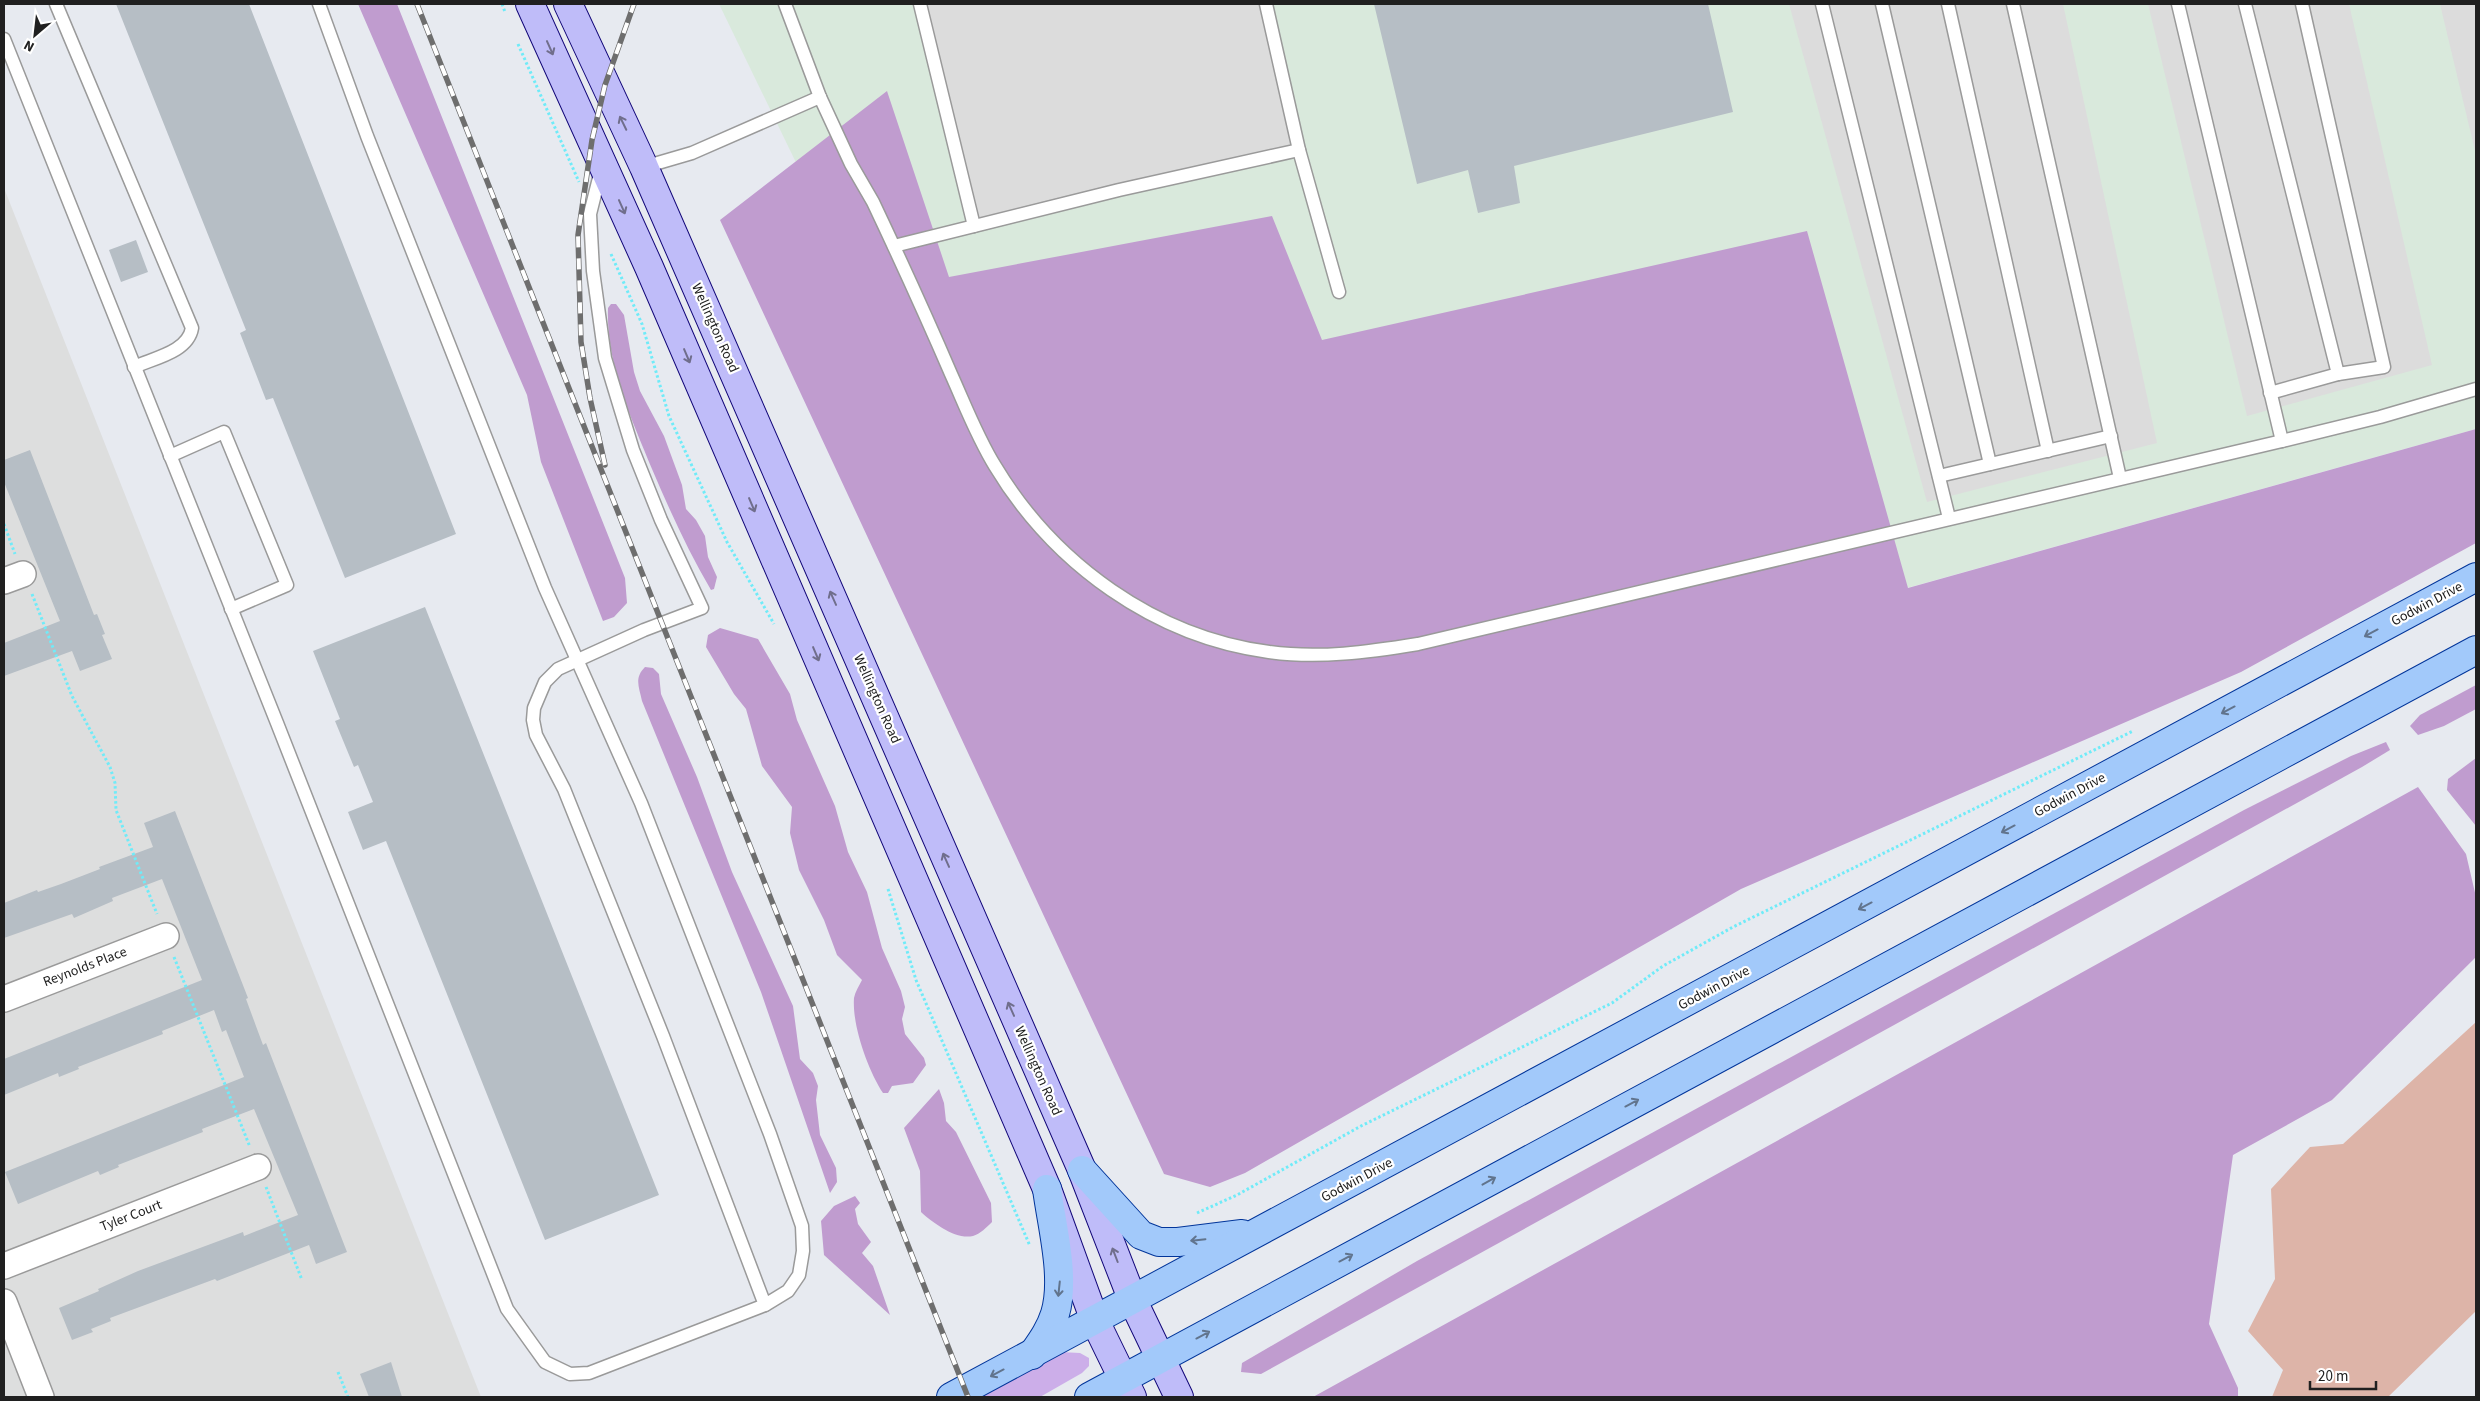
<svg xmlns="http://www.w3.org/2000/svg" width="2480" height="1401" viewBox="0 0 2480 1401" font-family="'Source Sans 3',sans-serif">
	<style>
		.residential { fill: #dddede }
		.industrial { fill: #d9e9dc }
		.grass { fill: #ccaee9 }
		.forest { fill: #c09ccf }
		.parking { fill: #dcdcdc }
		.water { fill: #ddb4a8 }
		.building { fill: #b6bec5 }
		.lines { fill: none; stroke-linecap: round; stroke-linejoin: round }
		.lane-casing { stroke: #9a9a9a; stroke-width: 15 }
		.street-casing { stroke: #9a9a9a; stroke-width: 28 }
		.secondary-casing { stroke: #120778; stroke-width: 30 }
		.primary-casing { stroke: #02359a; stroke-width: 30 }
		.path { stroke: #70ebf8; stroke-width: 3; stroke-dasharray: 2.5 2.5; stroke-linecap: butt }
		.lane { stroke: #fff; stroke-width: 12 }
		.street { stroke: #fff; stroke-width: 25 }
		.secondary { stroke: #bfbcf9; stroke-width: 28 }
		.primary { stroke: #a2c9fa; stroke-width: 28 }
		.rail-casing { stroke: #6e6e6e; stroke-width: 5.5 }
		.rail { stroke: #fff; stroke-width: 4; stroke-dasharray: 11; stroke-linecap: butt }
		.oneway { stroke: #706e8c }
		.oneway2 { stroke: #61748d }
		.labels { text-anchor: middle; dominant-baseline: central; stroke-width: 4.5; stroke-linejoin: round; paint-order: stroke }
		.street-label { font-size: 14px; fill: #202020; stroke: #fff }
	</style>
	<rect width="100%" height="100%" fill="#e7eaf0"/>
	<path class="residential" d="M4,188L481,1397H4Z"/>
	<path class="industrial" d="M719,4H2476V429L1907,588L890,356Z"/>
	<path class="grass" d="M1061,1352L1080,1353L1089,1358V1366L1082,1373L1040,1397H973Z"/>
	<g class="forest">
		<path d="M358,4H397L625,578L627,603L614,617L603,621L541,462L527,395Z"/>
		<path d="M887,91L949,277L1272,216L1322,340L1807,231L1908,588L2476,429V543L2241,672L1741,889L1245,1173L1210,1187L1164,1174L720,220Z"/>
		<path d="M611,304H616L624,315L634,372L640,391L664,436L682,485L686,509L696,520L705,536L708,557L717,577L714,589L711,590C688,551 670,511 652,469C631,418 606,364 608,308Z"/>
		<path d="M720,628L758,639L790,694L797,720L835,806L848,852L867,892L882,948L901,991L905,1007L902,1019L905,1034L924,1058L926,1065L913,1083L892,1086L888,1093H883C868,1070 852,1026 854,998C855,992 859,986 862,980L837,955L824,920L799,870L790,833L792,807L762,766L746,709L734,694L706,647L708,635Z"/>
		<path d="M645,667L653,668L659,674L661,694L697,777L732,872L793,1006L800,1059L813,1073L818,1086L816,1100L820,1135L836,1168L837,1182L830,1193L761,992L642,701C639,687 634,678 645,667Z"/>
		<path d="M2476,685V709L2444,726L2418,735L2410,726L2420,715Z"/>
		<path d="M2386,742L2390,750L2362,767L1261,1374L1241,1372L1242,1363L1417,1261L2244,810L2351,756Z"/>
		<path d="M2476,758V826L2447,790L2448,779Z"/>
		<path d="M2418,787L2466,854L2476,897V957L2332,1100L2233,1155L2209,1324L2238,1388V1397H1313Z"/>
		<path d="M939,1089L944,1103L946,1121L956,1132L991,1203L992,1222C987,1227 980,1234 973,1236C956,1240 933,1223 921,1212L920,1171L904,1128Z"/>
		<path d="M855,1196L860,1203L855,1209L858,1224L871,1242L862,1253L873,1266L890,1315L824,1255L821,1221L834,1206Z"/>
	</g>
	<g class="parking">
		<path d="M920,4H1266L1299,150L974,226Z"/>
		<path d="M1789,4H2063L2157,443L1927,502Z"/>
		<path d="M2148,4H2349L2432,365L2247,416Z"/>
		<path d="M2440,4H2476V155Z"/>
	</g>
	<path class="water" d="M2476,1022V1311L2388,1397H2272L2283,1370L2248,1331L2275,1279L2271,1189L2310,1147L2343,1144Z"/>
	<g class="building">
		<path d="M116,4H249L456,534L345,578L273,398L266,400L240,333L246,330Z"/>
		<path d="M1374,4H1708L1733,112L1514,166L1520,203L1478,213L1468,170L1417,184Z"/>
		<path d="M136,240L148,272L121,282L109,250Z"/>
		<path d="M30,450L94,615L97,614L105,634L102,635L112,659L80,671L72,651L4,676V643L60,621L4,482V460Z"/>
		<path d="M425,607L659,1195L545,1240L386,841L363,850L348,812L373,802L358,765L354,767L335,721L340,719L313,651Z"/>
		<path d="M175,811L248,998L246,999L263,1045L266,1043L347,1252L316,1264L309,1245L217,1281L215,1279L110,1318L111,1321L91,1329L93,1332L72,1340L59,1308L99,1291L98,1289L138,1271L243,1232L244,1236L298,1215L254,1109L202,1129L203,1132L118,1165L119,1167L100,1175L98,1171L18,1204L5,1172L244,1077L226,1030L222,1032L214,1010L162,1031L163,1034L78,1067L79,1069L59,1077L58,1073L4,1095V1059L202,980L162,879L112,898L113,901L74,918L72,914L4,938V903L37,890L38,892L61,884L100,869L99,867L153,847L144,823Z"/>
		<path d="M391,1362L402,1397H369L360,1374Z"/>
	</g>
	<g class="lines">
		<g class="lane-casing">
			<g id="lane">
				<path d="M56,4L192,328C188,352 154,358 134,367"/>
				<path d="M785,4L820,97L851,164L873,202C900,259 926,316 951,374C965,405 977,437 995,466C1054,564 1155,637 1269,652C1319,659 1369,652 1418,644L2282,441L2380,417L2476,389"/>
				<path d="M920,4L974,226"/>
				<path d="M1266,4L1299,150L1339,292"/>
				<path d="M1822,4L1949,518"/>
				<path d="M1882,4L1990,464"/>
				<path d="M1948,4L2048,451"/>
				<path d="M2013,4L2120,478"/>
				<path d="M2178,4L2282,441"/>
				<path d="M2245,4L2338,374L2270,393"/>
				<path d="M2302,4L2384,367L2338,374"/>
				<path d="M4,39L277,723L507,1309L545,1362L570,1374L589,1373L765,1305L788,1291L799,1275L803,1251L802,1226L770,1134L641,803L545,588L367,136L319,4"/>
				<path d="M644,167L692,153L820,97"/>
				<path d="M601,170L590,214L593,271L605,358L633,450L661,520L702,608L644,630L558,669L545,682L534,708L533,720L536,735L564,789L663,1036L765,1305"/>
				<path d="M894,246L1119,190L1299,150"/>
				<path d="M170,456L224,432L287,585L231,609"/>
				<path d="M1939,476L2111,436"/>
			</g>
		</g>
		<g class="street-casing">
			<g id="street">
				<path d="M4,581L23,574"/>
				<path d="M4,999L166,936"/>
				<path d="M4,1266L258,1167"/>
				<path d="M4,1302L41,1397"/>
			</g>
		</g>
		<g class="secondary-casing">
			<g id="secondary">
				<path d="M530,4L649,267L1047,1189L1095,1321L1132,1397"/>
				<path d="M568,4L644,167L1082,1170L1133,1301L1179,1397"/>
			</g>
		</g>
		<g class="primary-casing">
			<g id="primary">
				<path d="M1082,1170L1141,1235L1159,1242H1178L1242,1234"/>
				<path d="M1032,1355C1041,1342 1050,1330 1055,1314C1066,1278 1052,1227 1047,1189"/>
				<path d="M951,1397L2476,577"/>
				<path d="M1089,1397L2476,650"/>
			</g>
		</g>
		<g class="path">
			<path d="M502,4L505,12"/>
			<path d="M518,44L579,182"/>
			<path d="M611,254L642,324L669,416L727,542L774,624"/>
			<path d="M4,524L15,554"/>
			<path d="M32,594L72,696L110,767L115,783L116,810L157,914"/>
			<path d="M888,889L916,980L1030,1246"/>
			<path d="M174,957L250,1147"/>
			<path d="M266,1187L302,1280"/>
			<path d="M1197,1213L1237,1195L1361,1126L1612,1003L1663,966L1733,927L2133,731"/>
			<path d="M338,1372L348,1397"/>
		</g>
		<use href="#lane" class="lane"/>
		<use href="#street" class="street"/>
		<use href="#secondary" class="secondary"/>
		<use href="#primary" class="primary"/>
		<g class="rail-casing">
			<g id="rail">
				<path d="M417,4L968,1397"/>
				<path d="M605,465L590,398L581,342L578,235L592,140L605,85L634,4"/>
			</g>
		</g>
		<use href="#rail" class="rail"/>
	</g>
	<defs><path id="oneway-shaft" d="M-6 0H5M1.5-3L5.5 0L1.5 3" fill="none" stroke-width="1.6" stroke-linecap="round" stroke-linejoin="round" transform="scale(1.25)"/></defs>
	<g class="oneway">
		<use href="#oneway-shaft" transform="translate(550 48) rotate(66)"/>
		<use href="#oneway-shaft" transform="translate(623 123) rotate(-116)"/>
		<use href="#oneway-shaft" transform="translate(622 207) rotate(66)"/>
		<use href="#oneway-shaft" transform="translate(687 356) rotate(67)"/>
		<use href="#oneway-shaft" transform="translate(752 505) rotate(67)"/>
		<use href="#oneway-shaft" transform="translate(833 598) rotate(-114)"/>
		<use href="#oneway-shaft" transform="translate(816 654) rotate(67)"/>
		<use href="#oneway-shaft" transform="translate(946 860) rotate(-114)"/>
		<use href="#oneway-shaft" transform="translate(1011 1009) rotate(-114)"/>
		<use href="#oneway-shaft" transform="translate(1115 1255) rotate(-111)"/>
	</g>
	<g class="oneway2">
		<use href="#oneway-shaft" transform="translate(2371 633) rotate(152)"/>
		<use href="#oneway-shaft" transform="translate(2228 710) rotate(152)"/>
		<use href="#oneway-shaft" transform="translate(2008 829) rotate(152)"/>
		<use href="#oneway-shaft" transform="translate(1865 906) rotate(152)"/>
		<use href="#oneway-shaft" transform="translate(1632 1103) rotate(-28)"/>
		<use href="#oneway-shaft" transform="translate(1489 1181) rotate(-29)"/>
		<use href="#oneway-shaft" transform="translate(1198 1240) rotate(174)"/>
		<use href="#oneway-shaft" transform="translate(1346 1258) rotate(-28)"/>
		<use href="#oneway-shaft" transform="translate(1059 1289) rotate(96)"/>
		<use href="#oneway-shaft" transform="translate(1203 1335) rotate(-28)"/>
		<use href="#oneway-shaft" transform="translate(997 1373) rotate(152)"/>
	</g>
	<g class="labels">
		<g class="street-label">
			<text transform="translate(715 328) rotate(66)">Wellington Road</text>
			<text transform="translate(2427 604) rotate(-28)">Godwin Drive</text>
			<text transform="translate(877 699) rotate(66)">Wellington Road</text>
			<text transform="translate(2070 795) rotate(-28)">Godwin Drive</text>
			<text transform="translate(85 967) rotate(-21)">Reynolds Place</text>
			<text transform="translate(1714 988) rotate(-28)">Godwin Drive</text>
			<text transform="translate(1038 1071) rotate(66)">Wellington Road</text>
			<text transform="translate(1357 1180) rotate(-28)">Godwin Drive</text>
			<text transform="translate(131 1216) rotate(-21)">Tyler Court</text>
		</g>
	</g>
	<rect width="2480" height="1401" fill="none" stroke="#202020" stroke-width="10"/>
	<g transform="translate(35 35) rotate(208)" stroke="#ffffff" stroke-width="4" paint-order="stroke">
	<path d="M0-4L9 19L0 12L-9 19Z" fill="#202020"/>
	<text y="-8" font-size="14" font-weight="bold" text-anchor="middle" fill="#202020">N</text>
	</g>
	<path d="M2310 1381v8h66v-8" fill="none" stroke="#202020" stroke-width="2.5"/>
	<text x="2318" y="1381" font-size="15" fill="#202020" stroke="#ffffff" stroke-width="4" paint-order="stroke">20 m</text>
</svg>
